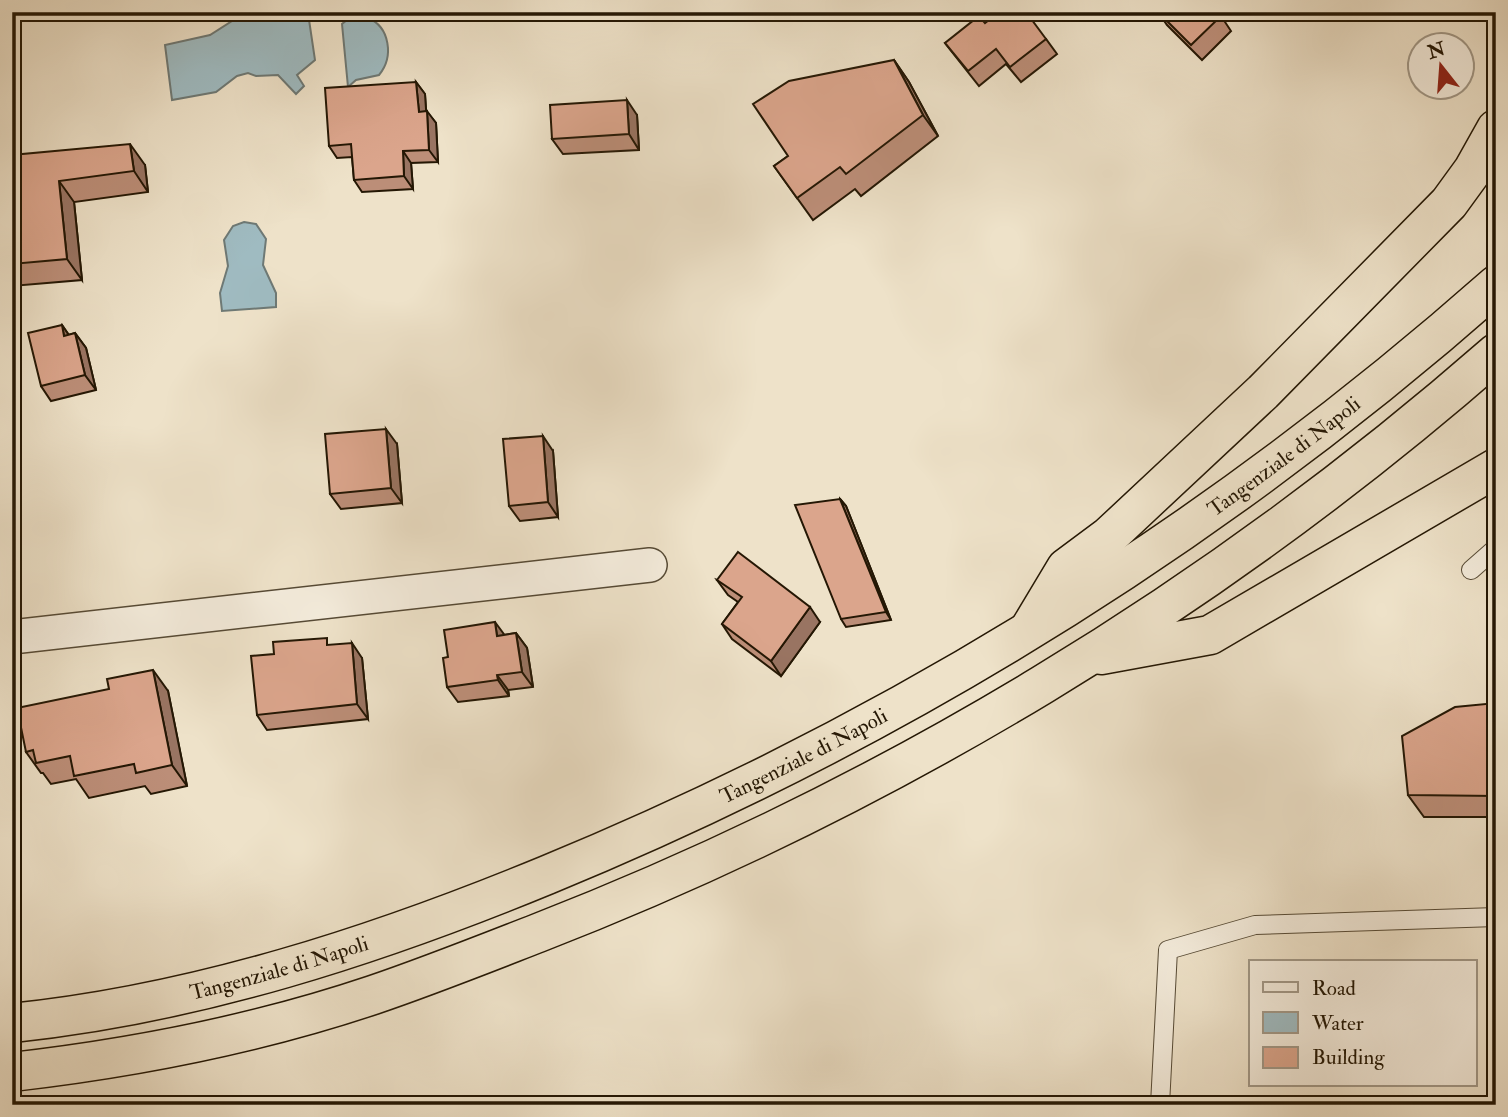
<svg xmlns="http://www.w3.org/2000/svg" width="1508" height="1117" viewBox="0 0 1508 1117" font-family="'IM FELL Double Pica',serif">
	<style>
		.water { fill: #9fbbc1; stroke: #6e7975; stroke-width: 2 }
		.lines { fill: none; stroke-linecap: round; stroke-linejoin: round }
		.lane-casing { stroke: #564a35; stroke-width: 20 }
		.street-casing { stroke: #564a35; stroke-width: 36 }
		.highway-casing { stroke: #241704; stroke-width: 41 }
		.lane { stroke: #f4ecdc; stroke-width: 18 }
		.street { stroke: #f4ecdc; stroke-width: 33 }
		.highway { stroke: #eee2c9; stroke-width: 38 }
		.wall { fill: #bc8e78; stroke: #241704; stroke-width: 2 }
		.shaded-wall { fill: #997462; stroke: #241704; stroke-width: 2 }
		.building { fill: #dba58c; stroke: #241704; stroke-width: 2 }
		.labels { text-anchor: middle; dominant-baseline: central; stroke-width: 5; stroke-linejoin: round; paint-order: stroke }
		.street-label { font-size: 21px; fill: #241704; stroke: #f4ecdc }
	</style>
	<rect width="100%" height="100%" fill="#eee2c9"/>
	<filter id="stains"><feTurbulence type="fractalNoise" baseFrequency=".00286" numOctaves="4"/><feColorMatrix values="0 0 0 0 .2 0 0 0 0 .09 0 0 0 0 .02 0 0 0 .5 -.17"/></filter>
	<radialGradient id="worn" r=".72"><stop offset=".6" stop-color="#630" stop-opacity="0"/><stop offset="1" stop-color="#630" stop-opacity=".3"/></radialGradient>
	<g class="water">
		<path d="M308,13L315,60L297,75L304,86L296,94L278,75L256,76L248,73L237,76L216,92L172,100L165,45L210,35L243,14Z"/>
		<path d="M368,18C390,27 394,57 379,75L356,80L348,87L342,24L347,20Z"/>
		<path d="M244,222L256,224L266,239L263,265L276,293V307L222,311L220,293L228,266L224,240L233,226Z"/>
	</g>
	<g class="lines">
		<g class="lane-casing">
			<g id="lane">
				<path d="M1471,570L1496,548"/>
				<path d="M1160,1105L1168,950L1255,925L1496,917"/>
			</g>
		</g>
		<g class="street-casing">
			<path id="street" d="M12,637L650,565"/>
		</g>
		<g class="highway-casing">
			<g id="highway">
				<path d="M1030,628L1066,568L1109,536L1263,392L1449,203L1473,170L1496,129"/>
				<path d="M1101,655L1210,635L1496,468"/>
				<path id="s1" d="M12,1023C197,1004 377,945 547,875C897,731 1212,536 1496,285"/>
				<path d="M12,1072C134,1058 257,1034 373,995C429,976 484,954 538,933C888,797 1214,600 1496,353"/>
			</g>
		</g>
		<use href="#lane" class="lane"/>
		<use href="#street" class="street"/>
		<use href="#highway" class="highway"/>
	</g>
	<g class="wall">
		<path d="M1158,12L1221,16L1231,31L1202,60L1167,25Z"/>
		<path d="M985,23L1046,39L1057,54L1021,82L1006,64L979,86L945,43Z"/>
		<path d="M894,60L909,82L938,136L861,196L855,189L813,220L774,166L788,156Z"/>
		<path d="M416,82L425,94L426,111L436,123L438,162L411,163L413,189L362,192L354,180L352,157L337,158L329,146Z"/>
		<path d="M637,115L639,150L563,154L552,139Z"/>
		<path d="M12,155L145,165L148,192L74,202L82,280L12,286Z"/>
		<path d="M62,325L69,335L75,333L86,348L96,390L51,401L41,386Z"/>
		<path d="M397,444L402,503L341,509L330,494Z"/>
		<path d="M553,451L558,517L520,521L509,506Z"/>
		<path d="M840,499L846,506L891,620L846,627L841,619Z"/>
		<path d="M717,580L820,622L781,676L732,639L722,624L738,602L728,595Z"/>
		<path d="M516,633L527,648L533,687L508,690L509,696L458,702L447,687L448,657L504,635Z"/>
		<path d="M331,645L362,658L368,719L267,730L257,715L274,654Z"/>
		<path d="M168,691L187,786L151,794L145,786L89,798L76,779L51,784L43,773H41L26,752Z"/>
		<path d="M1496,703V817H1424L1408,795Z"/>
	</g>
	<g class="shaded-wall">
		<path d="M894,60L909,82L938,136L923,115Z"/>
		<path d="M416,82L425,94L427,124L419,112Z"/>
		<path d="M627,100L637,115L639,150L629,134Z"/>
		<path d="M427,111L436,123L438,162L429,150Z"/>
		<path d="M130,144L145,165L148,192L134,171Z"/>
		<path d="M403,151L411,163L413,189L404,176Z"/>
		<path d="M59,181L74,202L82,280L67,259Z"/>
		<path d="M62,325L72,340L64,336Z"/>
		<path d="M75,333L86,348L96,390L85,375Z"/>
		<path d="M386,429L397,444L402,503L391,488Z"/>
		<path d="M543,436L553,451L558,517L548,502Z"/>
		<path d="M840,499L846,506L891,620L886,612Z"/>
		<path d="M810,607L820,622L781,676L771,661Z"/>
		<path d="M495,622L506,637L497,636Z"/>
		<path d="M516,633L527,648L533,687L522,672Z"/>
		<path d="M352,643L362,658L368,719L357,704Z"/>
		<path d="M153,670L168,691L187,786L172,765Z"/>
		<path d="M497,675L508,690L509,696L498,680Z"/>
	</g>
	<g class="building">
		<path d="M999,12H1026L1046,39L1010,67L996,49L968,71L945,43L979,16L985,23Z"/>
		<path d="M1158,12H1217L1221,16L1191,45Z"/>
		<path d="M894,60L923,115L846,174L840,167L797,198L774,166L788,156L753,104L789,81Z"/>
		<path d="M416,82L419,112L427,111L429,150L403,151L404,176L354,180L351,144L329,146L325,88Z"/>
		<path d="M627,100L629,134L552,139L550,105Z"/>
		<path d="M130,144L134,171L59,181L67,259L12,264V155Z"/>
		<path d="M62,325L64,336L75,333L85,375L41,386L28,333Z"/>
		<path d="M386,429L391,488L330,494L325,434Z"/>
		<path d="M543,436L548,502L509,506L503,439Z"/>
		<path d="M840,499L886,612L841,619L795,505Z"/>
		<path d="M738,552L810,607L771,661L722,624L742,597L717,580Z"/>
		<path d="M495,622L497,636L516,633L522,672L497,675L498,680L447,687L443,658L448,657L444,630Z"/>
		<path d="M327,638V645L352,643L357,704L257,715L251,656L274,654L273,642Z"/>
		<path d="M153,670L172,765L136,773L134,764L74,776L70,756L36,763L33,750L26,752L17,708L109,689L107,679Z"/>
		<path d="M1496,703V796L1408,795L1402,736L1455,707Z"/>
	</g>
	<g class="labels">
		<g class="street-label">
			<text stroke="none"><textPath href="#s1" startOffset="1407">Tangenziale di Napoli</textPath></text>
			<text stroke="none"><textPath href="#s1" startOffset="840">Tangenziale di Napoli</textPath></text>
			<text stroke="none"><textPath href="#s1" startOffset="273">Tangenziale di Napoli</textPath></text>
		</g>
	</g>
	<rect width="1508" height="1117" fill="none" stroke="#eee2c9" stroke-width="42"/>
	<rect x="14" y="14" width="1480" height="1089" fill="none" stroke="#241704" stroke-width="3.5"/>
	<rect x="21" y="21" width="1466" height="1075" fill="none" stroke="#241704" stroke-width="2"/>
	<rect x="1249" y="960" width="228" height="126" fill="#f4ecdc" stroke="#a19786" stroke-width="2"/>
	<rect x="1263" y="982" width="35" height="10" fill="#f4ecdc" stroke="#a19786" stroke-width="2"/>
	<text x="1312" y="995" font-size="21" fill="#241704">Road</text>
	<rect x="1263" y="1012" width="35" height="21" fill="#9fbbc1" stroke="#a19786" stroke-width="2"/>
	<text x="1312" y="1030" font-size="21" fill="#241704">Water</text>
	<rect x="1263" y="1047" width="35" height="21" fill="#dba58c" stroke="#a19786" stroke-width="2"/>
	<text x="1312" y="1064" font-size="21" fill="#241704">Building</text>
	<g transform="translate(1441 66) rotate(343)"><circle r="33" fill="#f4ecdc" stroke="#a19786" stroke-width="2"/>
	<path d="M0-5L12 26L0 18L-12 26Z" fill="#8f2418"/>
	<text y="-10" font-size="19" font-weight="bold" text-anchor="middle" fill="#241704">N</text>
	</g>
	<rect width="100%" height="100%" filter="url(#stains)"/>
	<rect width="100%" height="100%" fill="url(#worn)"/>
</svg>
